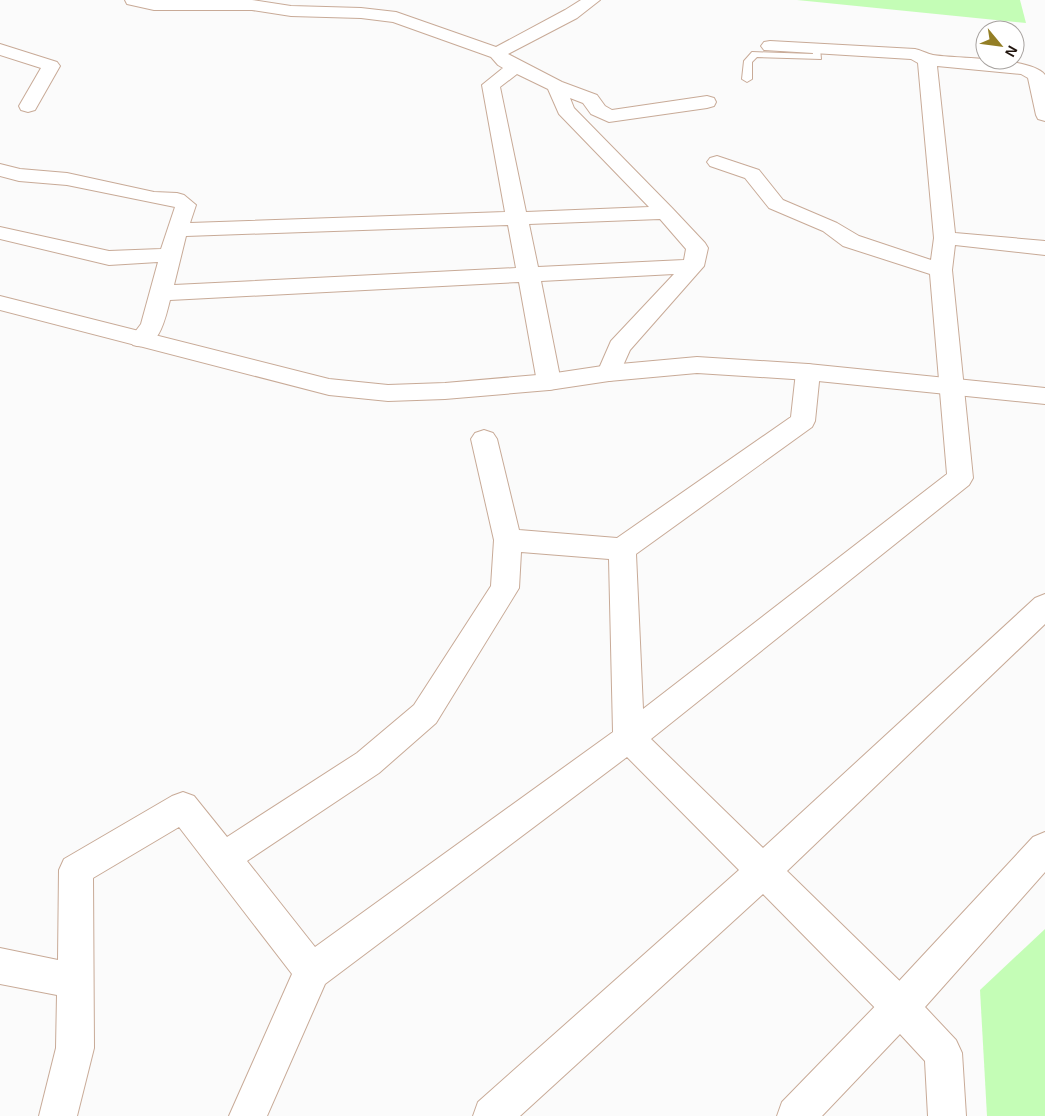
<svg xmlns="http://www.w3.org/2000/svg" width="1045" height="1116" viewBox="0 0 1045 1116" font-family="Arial,sans-serif">
	<style>
		.green { fill: #c4fdb6 }
		.lines { fill: none; stroke-linecap: round; stroke-linejoin: round }
		.service-casing { stroke: #c8aa97; stroke-width: 2 }
		.minor-casing { stroke: #c8aa97; stroke-width: 2 }
		.tertiary-casing { stroke: #c8aa97; stroke-width: 2 }
		.service { fill: #fff; fill-rule: evenodd }
		.minor { fill: #fff; fill-rule: evenodd }
		.tertiary { fill: #fff; fill-rule: evenodd }
	</style>
	<rect width="100%" height="100%" fill="#fbfbfb"/>
	<g class="green">
		<path d="M797,0H1020L1026,23Z"/>
		<path d="M1045,929V1116H987L980,990Z"/>
	</g>
	<g class="lines">
		<g class="service-casing">
			<path id="service" d="M816,45L820,48L821,59L757,57L752,62V79L747,82L742,79L744,61L752,52L813,54L812,48Z"/>
		</g>
		<g class="minor-casing">
			<g id="minor">
				<path d="M125,0H252L291,6L361,8L396,12L496,47L565,10L581,0H600L577,18L508,54L562,82L597,95L605,106L612,110L707,96L714,98L716,102L714,106L707,108L609,122L591,114L583,103L570,98L574,108L673,209L705,243L708,248L704,266L630,350L617,379L609,381L601,379L597,373L611,341L674,274L541,281L561,382L558,388L549,390L540,388L537,382L519,282L170,300C165,319 159,353 133,345L129,340L141,324L158,262L109,265L0,239V227L109,251L161,249L175,207L67,185L19,181L0,176V164L20,169L67,173L154,192L177,193L184,195L196,205L190,223L505,212L482,85L503,68L498,65L491,57L393,22L361,18L291,16L252,10H154L127,4ZM517,74L548,89L559,114L649,207L526,212L500,87ZM660,219L686,249L684,260L538,267L529,224ZM508,225L516,268L174,285L186,236Z"/>
				<path d="M770,41L915,49C921,50 927,54 933,55C957,59 1032,57 1045,75V121L1038,119L1036,115L1028,78L1021,74L937,66L955,233L1045,241V255L955,245L952,270L973,478L969,485L651,739L763,848L1035,598L1045,594V624L787,871L913,994L918,1007L913,1020L900,1025L887,1020L763,894L520,1116H473L478,1102L739,870L627,757L325,984L267,1116H229L292,974L179,827L93,878L94,1048L77,1116H39L56,1048L57,995L0,984V948L58,960L59,870L64,859L172,796L183,792L194,796L227,837L357,753L414,705L491,586L494,540L471,439L475,433L484,430L493,433L497,439L519,530L617,538L791,417L796,372L800,366L808,364L816,366L820,372L815,421L812,427L636,554L643,709L947,474L930,274L843,246L823,231L769,208L745,178L710,166L707,162L710,158L717,156L759,170L783,200L837,223L859,236L931,260L934,238L918,63L911,59L764,50L761,46L764,42ZM521,552L609,559L613,732L315,947L247,861L379,773L436,723L519,588Z"/>
				<path d="M0,44L57,62L60,66L35,110L28,112L21,110L19,106L41,68L0,55Z"/>
			</g>
		</g>
		<g class="tertiary-casing">
			<g id="tertiary">
				<path d="M0,296L329,379L388,385L445,383L549,374L609,365L697,357L808,364L1045,388V404L808,380L697,373L609,381L549,390L445,399L388,401L329,395L0,310Z"/>
				<path d="M1045,832V872L925,1007L956,1040L962,1053L966,1116H928L925,1061L900,1034L822,1116H777L782,1102L887,994L1033,837Z"/>
			</g>
		</g>
		<use href="#service" class="service"/>
		<use href="#minor" class="minor"/>
		<use href="#tertiary" class="tertiary"/>
	</g>
	<g transform="translate(1000 45) rotate(119)"><circle r="24" fill="#ffffff" stroke="#a7a29f"/>
	<path d="M0-4L9 19L0 12L-9 19Z" fill="#937e25"/>
	<text y="-8" font-size="14" font-weight="bold" text-anchor="middle" fill="#22160f">N</text>
	</g>
</svg>
